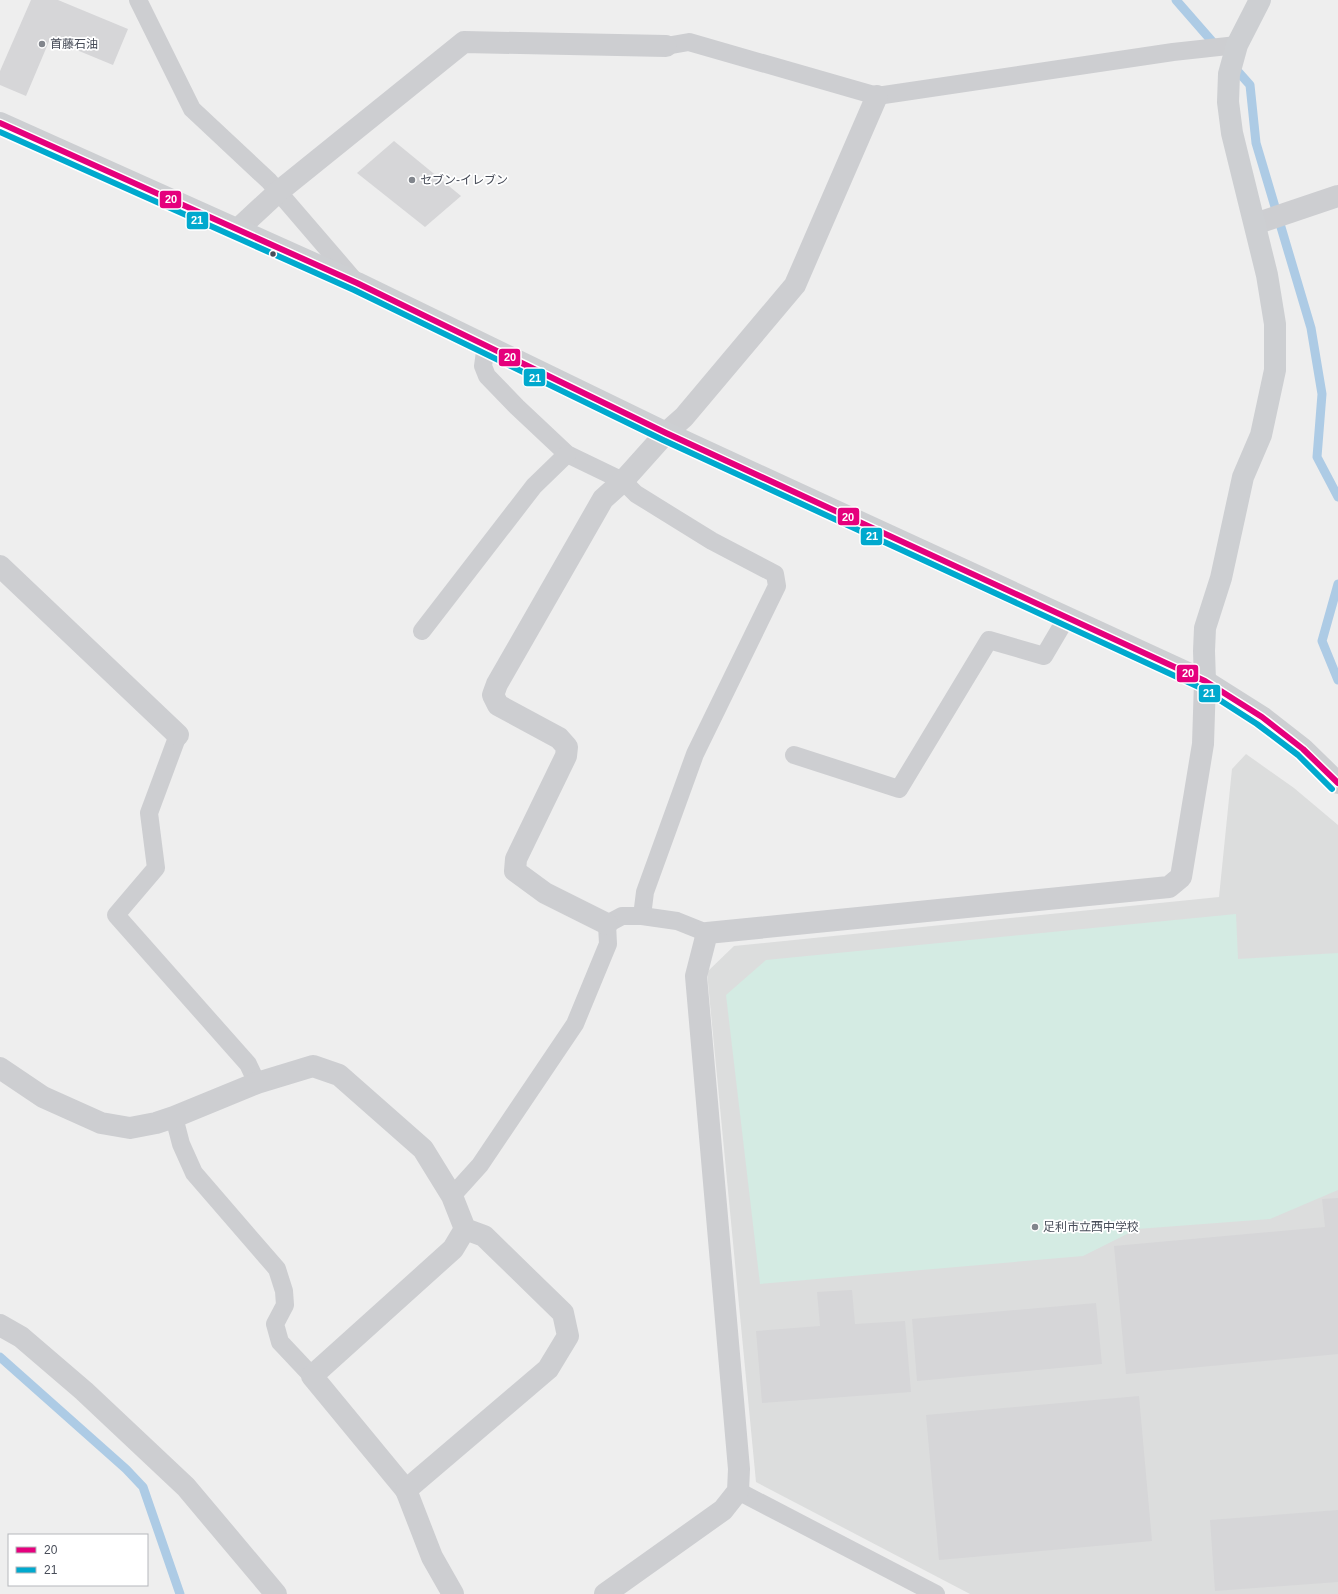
<svg xmlns="http://www.w3.org/2000/svg" width="1338" height="1594" viewBox="0 0 1338 1594" font-family="Arial,'Noto Sans JP',sans-serif">
	<style>
		.education { fill: #dcdddd }
		.garden { fill: #d4ebe3 }
		.lines { fill: none; stroke-linecap: round; stroke-linejoin: round }
		.stream { stroke: #adcbe5; stroke-width: 9 }
		.building { fill: #d6d6d8 }
		.lane { stroke: #cdced1; stroke-width: 18 }
		.street { stroke: #cdced1; stroke-width: 22 }
		.secondary { stroke: #cdcfd2; stroke-width: 22 }
		.bus-1-casing { stroke: #fff; stroke-width: 9 }
		.bus-2-casing { stroke: #fff; stroke-width: 9 }
		.bus-1 { stroke: #e5007d; stroke-width: 6 }
		.bus-2 { stroke: #00a9ce; stroke-width: 6 }
		.poi-dot { fill: #81858c; stroke: #fff; stroke-width: 1.5 }
		.bus-dot { fill: #474c58; stroke: #fff; stroke-width: 1.5 }
		.labels { text-anchor: middle; dominant-baseline: central; stroke-width: 3.5; stroke-linejoin: round; paint-order: stroke }
		.poi-label { font-size: 12px; fill: #474c58; stroke: #fff; text-anchor: start }
		.line-badge { stroke: #fff; stroke-width: 1.5 }
		.badge-label { font-size: 11px; text-anchor: middle; font-weight: bold; fill: #fff }
	</style>
	<rect width="100%" height="100%" fill="#eee"/>
	<path class="education" d="M1246,754L1294,788L1338,825V1594H970L756,1482L707,972L734,946L1219,897L1232,769Z"/>
	<path class="garden" d="M1236,914L1238,959L1338,953V1190L1270,1219L1137,1229L1083,1256L760,1284L726,995L766,960Z"/>
	<g class="lines">
		<g class="stream">
			<path d="M1176,0L1217,47"/>
			<path d="M1233,66L1250,85L1256,143L1311,328L1322,394L1317,457L1338,497"/>
			<path d="M1338,584L1322,641L1338,680"/>
			<path d="M0,1357L126,1469L143,1487L180,1594"/>
		</g>
	</g>
	<g class="building">
		<path d="M31,0H58L128,29L113,65L50,39L26,96L0,85V71Z"/>
		<path d="M394,141L461,196L425,227L357,173Z"/>
		<path d="M1338,1198V1354L1126,1374L1114,1246L1325,1227L1322,1199Z"/>
		<path d="M852,1290L855,1324L905,1321L911,1392L762,1403L756,1331L820,1326L817,1292Z"/>
		<path d="M1096,1303L1102,1364L917,1381L912,1319Z"/>
		<path d="M1139,1396L1152,1541L939,1560L926,1415Z"/>
		<path d="M1338,1510V1582L1215,1591L1210,1520Z"/>
	</g>
	<g class="lines">
		<g class="lane">
			<path d="M138,0L192,109L269,181L355,281"/>
			<path d="M666,46L689,42L877,96L1173,52L1237,45"/>
			<path d="M486,345L483,366L487,376L517,407L567,454L623,481L636,494L712,541L775,574L777,586L695,754L645,892L642,916"/>
			<path d="M422,631L534,486L567,454"/>
			<path d="M178,735L149,813L156,868L116,915L248,1064L257,1083"/>
			<path d="M794,755L899,789L989,640L1044,656L1067,617"/>
			<path d="M174,1117L181,1144L194,1173L277,1269L284,1291L285,1305L275,1324L280,1342L312,1376"/>
			<path d="M452,1196L480,1165L575,1024L608,944L607,924L622,916H642L677,921L707,933"/>
			<path d="M738,1491L936,1594"/>
		</g>
		<g class="street">
			<path d="M1255,224L1338,196"/>
			<path d="M238,229L278,192L464,42L666,46"/>
			<path d="M0,566L178,735"/>
			<path d="M607,924L545,893L515,871L516,859L566,756L567,747L559,738L498,705L493,695L497,684L603,499L623,481L666,433L684,417L795,285L877,96"/>
			<path d="M0,1068L43,1097L101,1123L130,1128L156,1123L174,1117L257,1083L313,1066L339,1075L423,1149L452,1196L465,1229L484,1236L563,1313L568,1336L548,1369L406,1490L312,1376L453,1249L465,1229"/>
			<path d="M0,1325L21,1337L84,1391L186,1487L276,1594"/>
			<path d="M406,1490L432,1557L453,1594"/>
			<path d="M605,1594L723,1510L738,1491L739,1469L696,976L707,933L1169,887L1181,877L1203,744L1205,681"/>
		</g>
		<g class="secondary">
			<path d="M0,123L357,283L666,433L1205,681L1262,717L1303,749L1338,783"/>
			<path d="M1205,681L1204,651L1205,628L1221,578L1243,477L1261,435L1275,370V324L1267,275L1232,133L1228,102L1229,74L1237,45L1260,0"/>
		</g>
		<g class="bus-1-casing">
			<path id="bus-1" d="M0,123L357,283L666,433L1205,681L1262,717L1303,749L1338,783"/>
		</g>
		<g class="bus-2-casing">
			<path id="bus-2" d="M0,132L354,290L663,440L1201,688L1257,724L1298,755L1332,789"/>
		</g>
		<use href="#bus-1" class="bus-1"/>
		<use href="#bus-2" class="bus-2"/>
	</g>
	<g class="poi-dot">
		<circle cx="42" cy="44" r="4"/>
		<circle cx="412" cy="180" r="4"/>
		<circle cx="1035" cy="1227" r="4"/>
	</g>
	<circle class="bus-dot" cx="273" cy="254" r="3.5"/>
	<g class="labels">
		<g class="poi-label">
			<text x="50" y="44">首藤石油</text>
			<text x="420" y="180">セブン-イレブン</text>
			<text x="1043" y="1227">足利市立西中学校</text>
		</g>
	</g>
	<g class="line-badge">
		<rect x="159" y="190" width="23" height="19" rx="4" fill="#e5007d"/>
		<rect x="186" y="211" width="23" height="19" rx="4" fill="#00a9ce"/>
		<rect x="498" y="348" width="23" height="19" rx="4" fill="#e5007d"/>
		<rect x="523" y="368" width="23" height="19" rx="4" fill="#00a9ce"/>
		<rect x="837" y="507" width="23" height="19" rx="4" fill="#e5007d"/>
		<rect x="860" y="527" width="23" height="19" rx="4" fill="#00a9ce"/>
		<rect x="1176" y="664" width="23" height="19" rx="4" fill="#e5007d"/>
		<rect x="1198" y="684" width="23" height="19" rx="4" fill="#00a9ce"/>
	</g>
	<g class="badge-label">
		<text x="171" y="203">20</text>
		<text x="197" y="224">21</text>
		<text x="510" y="361">20</text>
		<text x="535" y="382">21</text>
		<text x="848" y="521">20</text>
		<text x="872" y="540">21</text>
		<text x="1188" y="677">20</text>
		<text x="1209" y="697">21</text>
	</g>
	<rect x="8" y="1534" width="140" height="52" fill="#ffffff" stroke="#b5b7bc"/>
	<rect x="16" y="1547" width="20" height="6" fill="#e5007d" stroke="#b5b7bc"/>
	<text x="44" y="1554" font-size="12" fill="#474c58">20</text>
	<rect x="16" y="1567" width="20" height="6" fill="#00a9ce" stroke="#b5b7bc"/>
	<text x="44" y="1574" font-size="12" fill="#474c58">21</text>
</svg>
